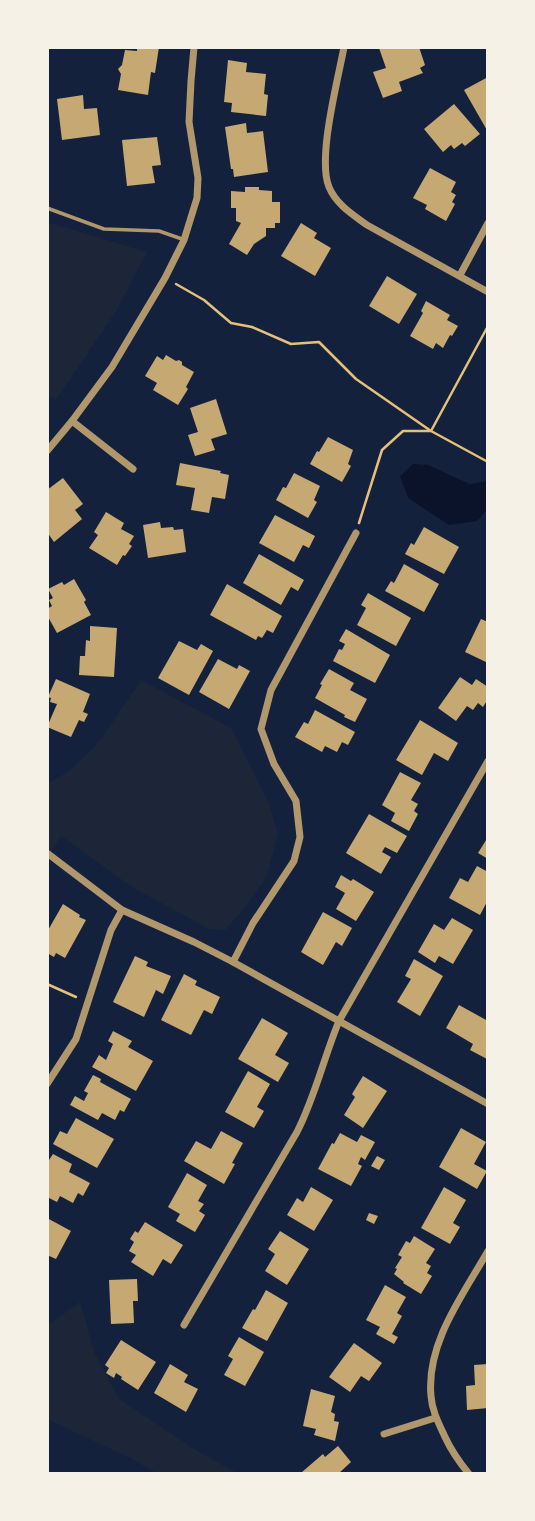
<svg xmlns="http://www.w3.org/2000/svg" width="535" height="1521" viewBox="0 0 535 1521" font-family="'DejaVu Sans',sans-serif">
	<style>
		.green { fill: #1d2539 }
		.water { fill: #0b132b }
		.building { fill: #c6a872 }
		.lines { fill: none; stroke-linecap: round; stroke-linejoin: round }
		.path { stroke: #e5c07b; stroke-width: 2.5 }
		.service { stroke: #b1986c; stroke-width: 3.5 }
		.minor { stroke: #b1986c; stroke-width: 7 }
	</style>
	<rect width="100%" height="100%" fill="#14213d"/>
	<g class="green">
		<path d="M47,222L147,252L116,311L56,400L47,396Z"/>
		<path d="M141,680L231,728L269,804L278,833L267,876L243,910L225,930L209,929L132,887L61,836L47,857V784L69,771L99,742Z"/>
		<path d="M80,1302L94,1352L119,1399L194,1449L239,1474H158L130,1458L47,1419V1326Z"/>
	</g>
	<path class="water" d="M413,464L428,465L470,484L488,481V509L477,521L449,525L408,498L400,476Z"/>
	<g class="building">
		<path d="M137,47H159L155,73L151,72L148,95L118,90L121,74L118,69L122,65L125,50L137,51Z"/>
		<path d="M419,47L425,65L420,68L423,73L399,82L402,91L383,98L373,72L386,68L379,48Z"/>
		<path d="M228,60L247,63L246,72L266,74L264,94L268,95L266,116L231,112L232,103L224,102Z"/>
		<path d="M488,77V132L464,90Z"/>
		<path d="M83,95L84,109L97,108L100,135L62,140L57,99Z"/>
		<path d="M454,104L480,134L465,146L462,143L454,149L451,145L443,152L424,129Z"/>
		<path d="M246,123L247,133L263,131L268,172L234,177L233,169H231L225,127Z"/>
		<path d="M157,137L161,165L152,166L155,183L127,186L122,140Z"/>
		<path d="M430,168L456,182L451,192L456,195L452,202L455,204L446,221L425,209L427,205L413,198Z"/>
		<path d="M245,187H259V190L272,191V202H280V223H275V228H266V236L254,244L247,255L229,244L241,223L236,221V208H231V191L245,192Z"/>
		<path d="M301,223L317,233L314,238L331,248L315,276L281,256Z"/>
		<path d="M387,276L417,294L399,324L369,306Z"/>
		<path d="M426,301L450,315L447,320L458,326L452,336L450,335L443,348L436,343L433,349L410,336L423,313L421,311Z"/>
		<path d="M166,355L176,361L179,360L182,362V365L194,372L186,387L188,389L178,405L153,390L157,383L145,376L157,356L163,360Z"/>
		<path d="M216,399L227,434L211,439L215,450L195,456L188,435L198,432L190,408Z"/>
		<path d="M328,437L353,450L348,464L351,466L342,482L310,464L317,451L319,452Z"/>
		<path d="M180,463L221,471L220,473L229,475L225,499L212,497L209,513L191,510L195,488L176,485Z"/>
		<path d="M294,473L320,486L314,500L317,502L308,518L276,500L283,487L286,488Z"/>
		<path d="M63,478L83,504L75,510L82,519L54,542L47,532V509L49,508L47,506V490Z"/>
		<path d="M106,512L124,523L121,529L134,536L129,544L132,546L125,556L123,555L117,565L89,548L98,535L94,532Z"/>
		<path d="M275,515L315,536L309,548L303,545L294,562L259,543Z"/>
		<path d="M160,522L161,528L173,527L174,530L183,529L186,552L148,558L143,525Z"/>
		<path d="M424,527L459,547L444,574L405,554L411,543L414,545Z"/>
		<path d="M259,554L304,580L298,591L291,587L281,605L243,583Z"/>
		<path d="M404,564L439,584L424,612L385,591L391,581L394,583Z"/>
		<path d="M74,579L86,600L84,602L91,615L57,633L47,615V609L52,606L49,600L53,598L48,589L62,582L64,585Z"/>
		<path d="M227,584L282,616L273,633L267,630L262,638L258,636L256,640L210,615Z"/>
		<path d="M368,593L411,618L396,646L357,625L366,608L361,605Z"/>
		<path d="M481,619L488,622V663L465,652Z"/>
		<path d="M90,626L117,628L114,677L79,675L80,656H85L86,640L90,641Z"/>
		<path d="M346,629L390,655L375,683L333,661L339,649L342,650L345,644L339,641Z"/>
		<path d="M179,641L197,650L201,644L213,651L189,695L158,678Z"/>
		<path d="M218,659L237,669L239,665L250,671L229,709L199,692Z"/>
		<path d="M329,669L354,683L350,690L367,699L355,722L344,717L345,715L315,698L322,685L320,684Z"/>
		<path d="M460,677L472,685L476,679L488,687V699L483,707L478,703L473,710L467,706L456,721L438,708Z"/>
		<path d="M56,679L90,694L83,712L88,714L84,722L79,720L71,737L47,727L57,704L50,702L51,698L48,697Z"/>
		<path d="M315,710L355,732L348,745L342,742L337,752L325,746L322,752L295,737L304,722L308,724Z"/>
		<path d="M420,720L458,743L448,761L434,753L422,775L396,760Z"/>
		<path d="M400,772L421,783L411,800L418,804L414,811L418,814L409,831L391,821L395,813L382,805Z"/>
		<path d="M369,814L407,836L397,853L385,847L382,852L391,857L381,874L346,853Z"/>
		<path d="M488,837V859L478,853Z"/>
		<path d="M477,866L488,872V900L480,915L449,898L460,878L468,882Z"/>
		<path d="M341,875L351,881L353,879L374,892L356,921L336,909L345,893L335,887Z"/>
		<path d="M63,904L80,915L79,917L86,920L65,958L56,953L54,957L47,953V932Z"/>
		<path d="M323,912L352,928L342,946L336,942L323,965L301,952Z"/>
		<path d="M452,918L473,930L453,964L439,956L435,963L418,952L434,924L444,930Z"/>
		<path d="M135,956L148,962L146,966L171,976L163,994L156,990L144,1017L113,1002Z"/>
		<path d="M414,959L443,976L420,1016L397,1002L411,979L405,976Z"/>
		<path d="M184,974L197,981L195,985L220,997L212,1014L204,1010L191,1035L161,1020Z"/>
		<path d="M459,1005L488,1021L487,1059L470,1050L473,1044L446,1028Z"/>
		<path d="M262,1018L288,1033L275,1055L289,1063L278,1082L238,1059Z"/>
		<path d="M113,1031L132,1041L128,1047L153,1061L136,1091L92,1067L99,1055L106,1060L113,1044L108,1041Z"/>
		<path d="M248,1071L270,1084L257,1107L264,1111L254,1128L225,1112Z"/>
		<path d="M93,1075L101,1079L100,1082L131,1099L124,1112L120,1110L115,1120L102,1113L98,1120L70,1105L75,1096L84,1101L88,1093L84,1091Z"/>
		<path d="M363,1076L387,1091L363,1128L344,1115L355,1097L352,1094Z"/>
		<path d="M76,1118L114,1139L97,1168L53,1144L60,1131L67,1134Z"/>
		<path d="M461,1128L486,1142L474,1164L487,1171L477,1189L439,1167Z"/>
		<path d="M221,1131L243,1143L232,1163L235,1164L224,1184L184,1161L196,1141L211,1149Z"/>
		<path d="M340,1133L357,1142L361,1135L375,1142L365,1160L361,1157L358,1164L362,1166L351,1186L318,1169L332,1143L334,1144Z"/>
		<path d="M53,1154L72,1164L69,1172L90,1183L83,1196L78,1193L73,1203L60,1196L57,1202L47,1197L49,1174L47,1173V1163Z"/>
		<path d="M377,1156L385,1160L379,1170L371,1166Z"/>
		<path d="M187,1173L207,1185L198,1201L204,1204L199,1211L205,1215L195,1232L176,1221L180,1214L168,1207Z"/>
		<path d="M311,1187L333,1200L314,1231L287,1215L297,1198L303,1202Z"/>
		<path d="M444,1187L466,1200L453,1223L460,1227L450,1244L421,1228Z"/>
		<path d="M369,1213L378,1216L374,1224L366,1220Z"/>
		<path d="M47,1218L71,1231L56,1259L47,1255Z"/>
		<path d="M145,1222L183,1245L171,1264L163,1259L153,1276L131,1262L136,1255L129,1251L134,1242L130,1239L135,1231L138,1233Z"/>
		<path d="M280,1231L309,1249L287,1285L265,1271L275,1254L268,1249Z"/>
		<path d="M414,1236L435,1249L426,1263L431,1266L427,1273L432,1276L421,1294L403,1283L404,1282L394,1274L397,1269L395,1268L402,1257L398,1255L406,1241L410,1243Z"/>
		<path d="M137,1279L138,1301H133L134,1323L111,1324L109,1280Z"/>
		<path d="M385,1285L406,1297L397,1313L402,1316L392,1334L398,1337L394,1344L376,1334L380,1327L366,1320Z"/>
		<path d="M266,1290L288,1303L267,1341L242,1328L253,1309L255,1310Z"/>
		<path d="M239,1337L264,1352L245,1386L224,1375L233,1359L228,1356Z"/>
		<path d="M121,1340L156,1362L138,1390L121,1379L122,1377L116,1373L114,1378L106,1373L109,1368L105,1365Z"/>
		<path d="M354,1343L382,1363L369,1381L361,1376L350,1392L329,1377Z"/>
		<path d="M170,1364L188,1375L184,1382L198,1389L186,1412L154,1393Z"/>
		<path d="M488,1364V1408L467,1410L466,1386L475,1385L474,1365Z"/>
		<path d="M311,1389L335,1396L331,1412L335,1414L334,1421L339,1422L335,1441L314,1435L316,1429L303,1426Z"/>
		<path d="M338,1446L351,1462L338,1474H304L302,1472L323,1454L325,1457Z"/>
	</g>
	<g class="lines">
		<g class="path">
			<path d="M176,284L204,300L231,323L252,327L291,344L319,342L356,379L431,431L488,462"/>
			<path d="M359,523L382,450L403,431H431L488,326"/>
			<path d="M47,984L76,997"/>
		</g>
		<path class="service" d="M47,208L104,229L159,231L182,239"/>
		<g class="minor">
			<path d="M344,47C338,80 317,158 329,187C336,204 352,214 367,225L488,292"/>
			<path d="M460,275L488,223"/>
			<path d="M72,421L133,469"/>
			<path d="M47,451L72,421L112,367L165,278L184,240L197,198L198,178L189,122L191,81L194,47"/>
			<path d="M47,853L122,910L194,942L233,962L488,1104"/>
			<path d="M233,962L253,923L294,861L300,837L296,801L274,764L261,729L271,690L356,533"/>
			<path d="M47,1084L76,1039L111,930L122,910"/>
			<path d="M184,1325L297,1132C315,1097 324,1057 339,1021L488,761"/>
			<path d="M384,1434L435,1418"/>
			<path d="M469,1474C460,1463 451,1450 445,1437C439,1424 432,1411 431,1396C426,1343 463,1295 488,1251"/>
		</g>
	</g>
	<rect width="535" height="1521" fill="none" stroke="#f6f1e7" stroke-width="98"/>
</svg>
